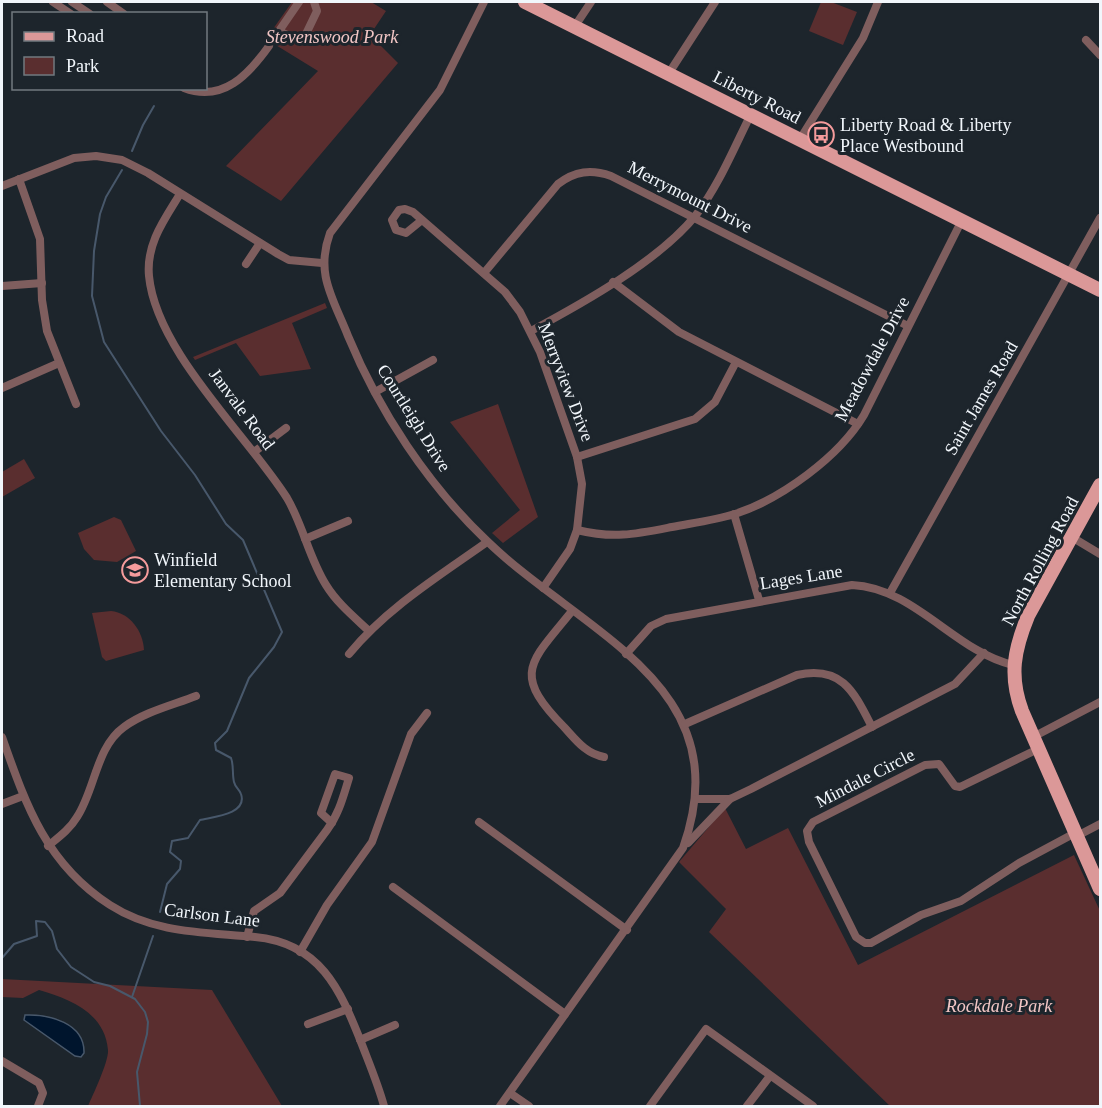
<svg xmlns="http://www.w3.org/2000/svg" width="1102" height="1108" viewBox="0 0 1102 1108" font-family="'Times New Roman',serif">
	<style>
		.green { fill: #5a2e2f }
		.water { fill: #00152d; stroke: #48586b; stroke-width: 1.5 }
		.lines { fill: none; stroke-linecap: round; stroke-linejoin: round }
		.stream { stroke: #48586b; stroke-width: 2 }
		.street { stroke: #7f5e5e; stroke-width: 8 }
		.primary { stroke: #db9898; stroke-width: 14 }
		.labels { text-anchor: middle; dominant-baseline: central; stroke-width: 6; stroke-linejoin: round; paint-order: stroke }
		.park-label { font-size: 18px; font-style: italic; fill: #f2c6c5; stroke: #1d252c }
		.street-label { font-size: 18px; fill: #f1f6fb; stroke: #1d252c }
		.poi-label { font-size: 18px; fill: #f1f6fb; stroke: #1d252c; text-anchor: start }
	</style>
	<rect width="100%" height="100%" fill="#1d252c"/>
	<g class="green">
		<path d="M292,2H371L386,11L370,35L398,63L281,201L226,166L318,71L266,39Z"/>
		<path d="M821,2H831L857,12L843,45L809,31Z"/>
		<path d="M325,303L327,308L292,323L311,369L260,376L236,343L195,360L193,357Z"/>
		<path d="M498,404L538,517L503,543L492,533L520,510L450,422Z"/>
		<path d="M24,459L35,478L2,497V472Z"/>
		<path d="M114,517L121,520L136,551L117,562L94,560L84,549L78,533Z"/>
		<path d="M111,611C130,613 143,631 144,650L106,661L102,657L92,613Z"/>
		<path d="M725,808L746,849L788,828L858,965L1074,855L1100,911V1106H890L709,932L726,909L679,862Z"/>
		<path d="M2,979L212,990L282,1106H88C93,1095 109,1061 108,1050C105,1013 70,999 39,990L23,998L2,997Z"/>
	</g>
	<path class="water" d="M25,1015C49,1014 85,1023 84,1053L81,1057L75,1056L24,1020Z"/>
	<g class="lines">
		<g class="stream">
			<path d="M132,151L143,125L154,106"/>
			<path d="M122,170L106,197L100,214L94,251L92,296L104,342L161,431L195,475L226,524L243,540L282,632L274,647L249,678L227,731L215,743L216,750L231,758C234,766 232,774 234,782C235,787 240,790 241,794C248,815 211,817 200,820L188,838L172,841L170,852L181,861L180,869L167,884L160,912"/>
			<path d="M2,958L14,944L37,936L36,921L45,922L52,931L57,949L71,967L94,982L110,986L135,999L145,1012L148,1022L147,1034L137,1072L140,1106"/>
			<path d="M132,997L153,936"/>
		</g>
		<g class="street">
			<path d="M53,2L71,14"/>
			<path d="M72,2L90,14"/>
			<path d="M107,2L124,14"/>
			<path d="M299,2L279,31L298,40L305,36L317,11L314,2"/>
			<path d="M484,2L440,90L330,233C315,274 333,298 348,336C379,411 428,485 487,541C583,634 741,685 683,848L500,1106"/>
			<path d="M575,26L591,2"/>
			<path d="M1086,40L1100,55"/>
			<path d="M669,73L715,2"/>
			<path d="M184,88C223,103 249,74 269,46"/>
			<path d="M800,139L863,38L878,2"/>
			<path d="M19,179L40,239L42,300L47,331L76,404"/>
			<path d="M2,186L74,158L96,156L122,160L148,173L278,254L289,260L322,263"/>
			<path d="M180,194C164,220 146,244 149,276C156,351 247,435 287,498C303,525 309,558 326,585C337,603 354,617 369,631"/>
			<path d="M422,220L406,233L396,230L392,220L399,210L405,209L413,212L505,292L520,312L540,352L577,457L582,484L577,530L570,549L543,588"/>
			<path d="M246,264L260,243"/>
			<path d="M484,273L558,184C575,171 591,169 611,176L908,326"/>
			<path d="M613,282L679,332L858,424"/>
			<path d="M2,286L42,283"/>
			<path d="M531,331C583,303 659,261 696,215C719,185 734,148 751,114"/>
			<path d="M2,388L59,363"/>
			<path d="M375,392L433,360"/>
			<path d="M254,452L286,428"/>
			<path d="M577,457L695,419L715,402L736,362"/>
			<path d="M734,514L759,600"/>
			<path d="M577,530C614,539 636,534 672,527C693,523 715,520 735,514C781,499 839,457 864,415L962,220"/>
			<path d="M1070,536L1100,554"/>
			<path d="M305,539L348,521"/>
			<path d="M890,593L1100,218"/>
			<path d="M572,611C530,663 511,673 564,727C576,740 586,754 604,757"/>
			<path d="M349,654C387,608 439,576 487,542"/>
			<path d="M626,654L651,626L666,619L852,585C915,588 954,651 1013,665"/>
			<path d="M685,724L797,675C842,665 854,692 872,727"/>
			<path d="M2,737C26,805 46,864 110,905C155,934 205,932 255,937C320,943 340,989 361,1042C369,1063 378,1084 384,1106"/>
			<path d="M1033,737L1100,702"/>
			<path d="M1038,749L960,787L955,786L939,764L925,765L813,822L807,831L809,842L856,937L865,943H871L921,915L961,901L1019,863L1075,833"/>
			<path d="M696,799H730L751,789L955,684L984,653"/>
			<path d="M2,804L23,796"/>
			<path d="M479,822L627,930"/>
			<path d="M1077,836L1100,824"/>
			<path d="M688,843L730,799"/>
			<path d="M48,846C59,837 70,829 77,817C95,790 96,747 124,727C144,712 173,705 196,696"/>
			<path d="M393,887L565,1014"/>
			<path d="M247,937L254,911L280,893L327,830C339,814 343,797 349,778L335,774L321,813L332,823"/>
			<path d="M300,952L327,905L372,842L411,734L427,713"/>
			<path d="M308,1024L348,1009"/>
			<path d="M360,1040L395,1025"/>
			<path d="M2,1061L39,1083L43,1093L38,1106"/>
			<path d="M510,1093L529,1106"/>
			<path d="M650,1106L706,1029L813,1106"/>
			<path d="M747,1106L770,1076"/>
		</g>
		<g class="primary">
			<path d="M525,2L1100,290"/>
			<path d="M1100,485L1028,616C1014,650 1009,676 1022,711L1100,889"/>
		</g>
	</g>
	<defs>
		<g id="bus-ring" transform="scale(1.35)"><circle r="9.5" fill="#1d252c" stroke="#f59b9c" stroke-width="1.5"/><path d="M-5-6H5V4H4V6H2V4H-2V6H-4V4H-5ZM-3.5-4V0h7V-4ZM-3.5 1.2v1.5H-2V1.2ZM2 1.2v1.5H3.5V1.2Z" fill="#f59b9c"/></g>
		<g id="school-ring" transform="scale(1.35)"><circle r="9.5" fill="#1d252c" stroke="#f59b9c" stroke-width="1.5"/><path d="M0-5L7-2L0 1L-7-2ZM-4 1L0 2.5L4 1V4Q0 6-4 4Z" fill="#f59b9c"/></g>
	</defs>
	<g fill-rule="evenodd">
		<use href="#bus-ring" x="821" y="135"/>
		<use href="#school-ring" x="135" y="570"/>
	</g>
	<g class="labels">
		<g class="park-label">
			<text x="332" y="37">Stevenswood Park</text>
			<text x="999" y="1006">Rockdale Park</text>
		</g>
		<g class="street-label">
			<text transform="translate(757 97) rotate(27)">Liberty Road</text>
			<text transform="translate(690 197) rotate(27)">Merrymount Drive</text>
			<text transform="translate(872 359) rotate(-62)">Meadowdale Drive</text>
			<text transform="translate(566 382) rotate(69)">Merryview Drive</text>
			<text transform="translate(981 398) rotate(-60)">Saint James Road</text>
			<text transform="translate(242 409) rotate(53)">Janvale Road</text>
			<text transform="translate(414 418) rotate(58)">Courtleigh Drive</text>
			<text transform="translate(1040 561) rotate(-62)">North Rolling Road</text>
			<text transform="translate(801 577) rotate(-9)">Lages Lane</text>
			<text transform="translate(865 778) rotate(-27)">Mindale Circle</text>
			<text transform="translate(212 915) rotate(7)">Carlson Lane</text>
		</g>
		<g class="poi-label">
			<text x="840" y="125">Liberty Road &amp; Liberty<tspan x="840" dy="21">Place Westbound</tspan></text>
			<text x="154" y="560">Winfield<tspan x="154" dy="21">Elementary School</tspan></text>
		</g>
	</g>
	<rect width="1102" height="1108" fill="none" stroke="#f1f6fb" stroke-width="6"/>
	<rect x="12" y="12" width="195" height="78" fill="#1d252c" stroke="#72797f" stroke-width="1.5"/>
	<rect x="24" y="32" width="30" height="9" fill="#db9898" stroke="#72797f" stroke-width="1.5"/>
	<text x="66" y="42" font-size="18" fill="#f1f6fb">Road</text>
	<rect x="24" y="57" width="30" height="18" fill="#5a2e2f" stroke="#72797f" stroke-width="1.5"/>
	<text x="66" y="72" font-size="18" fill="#f1f6fb">Park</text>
</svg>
